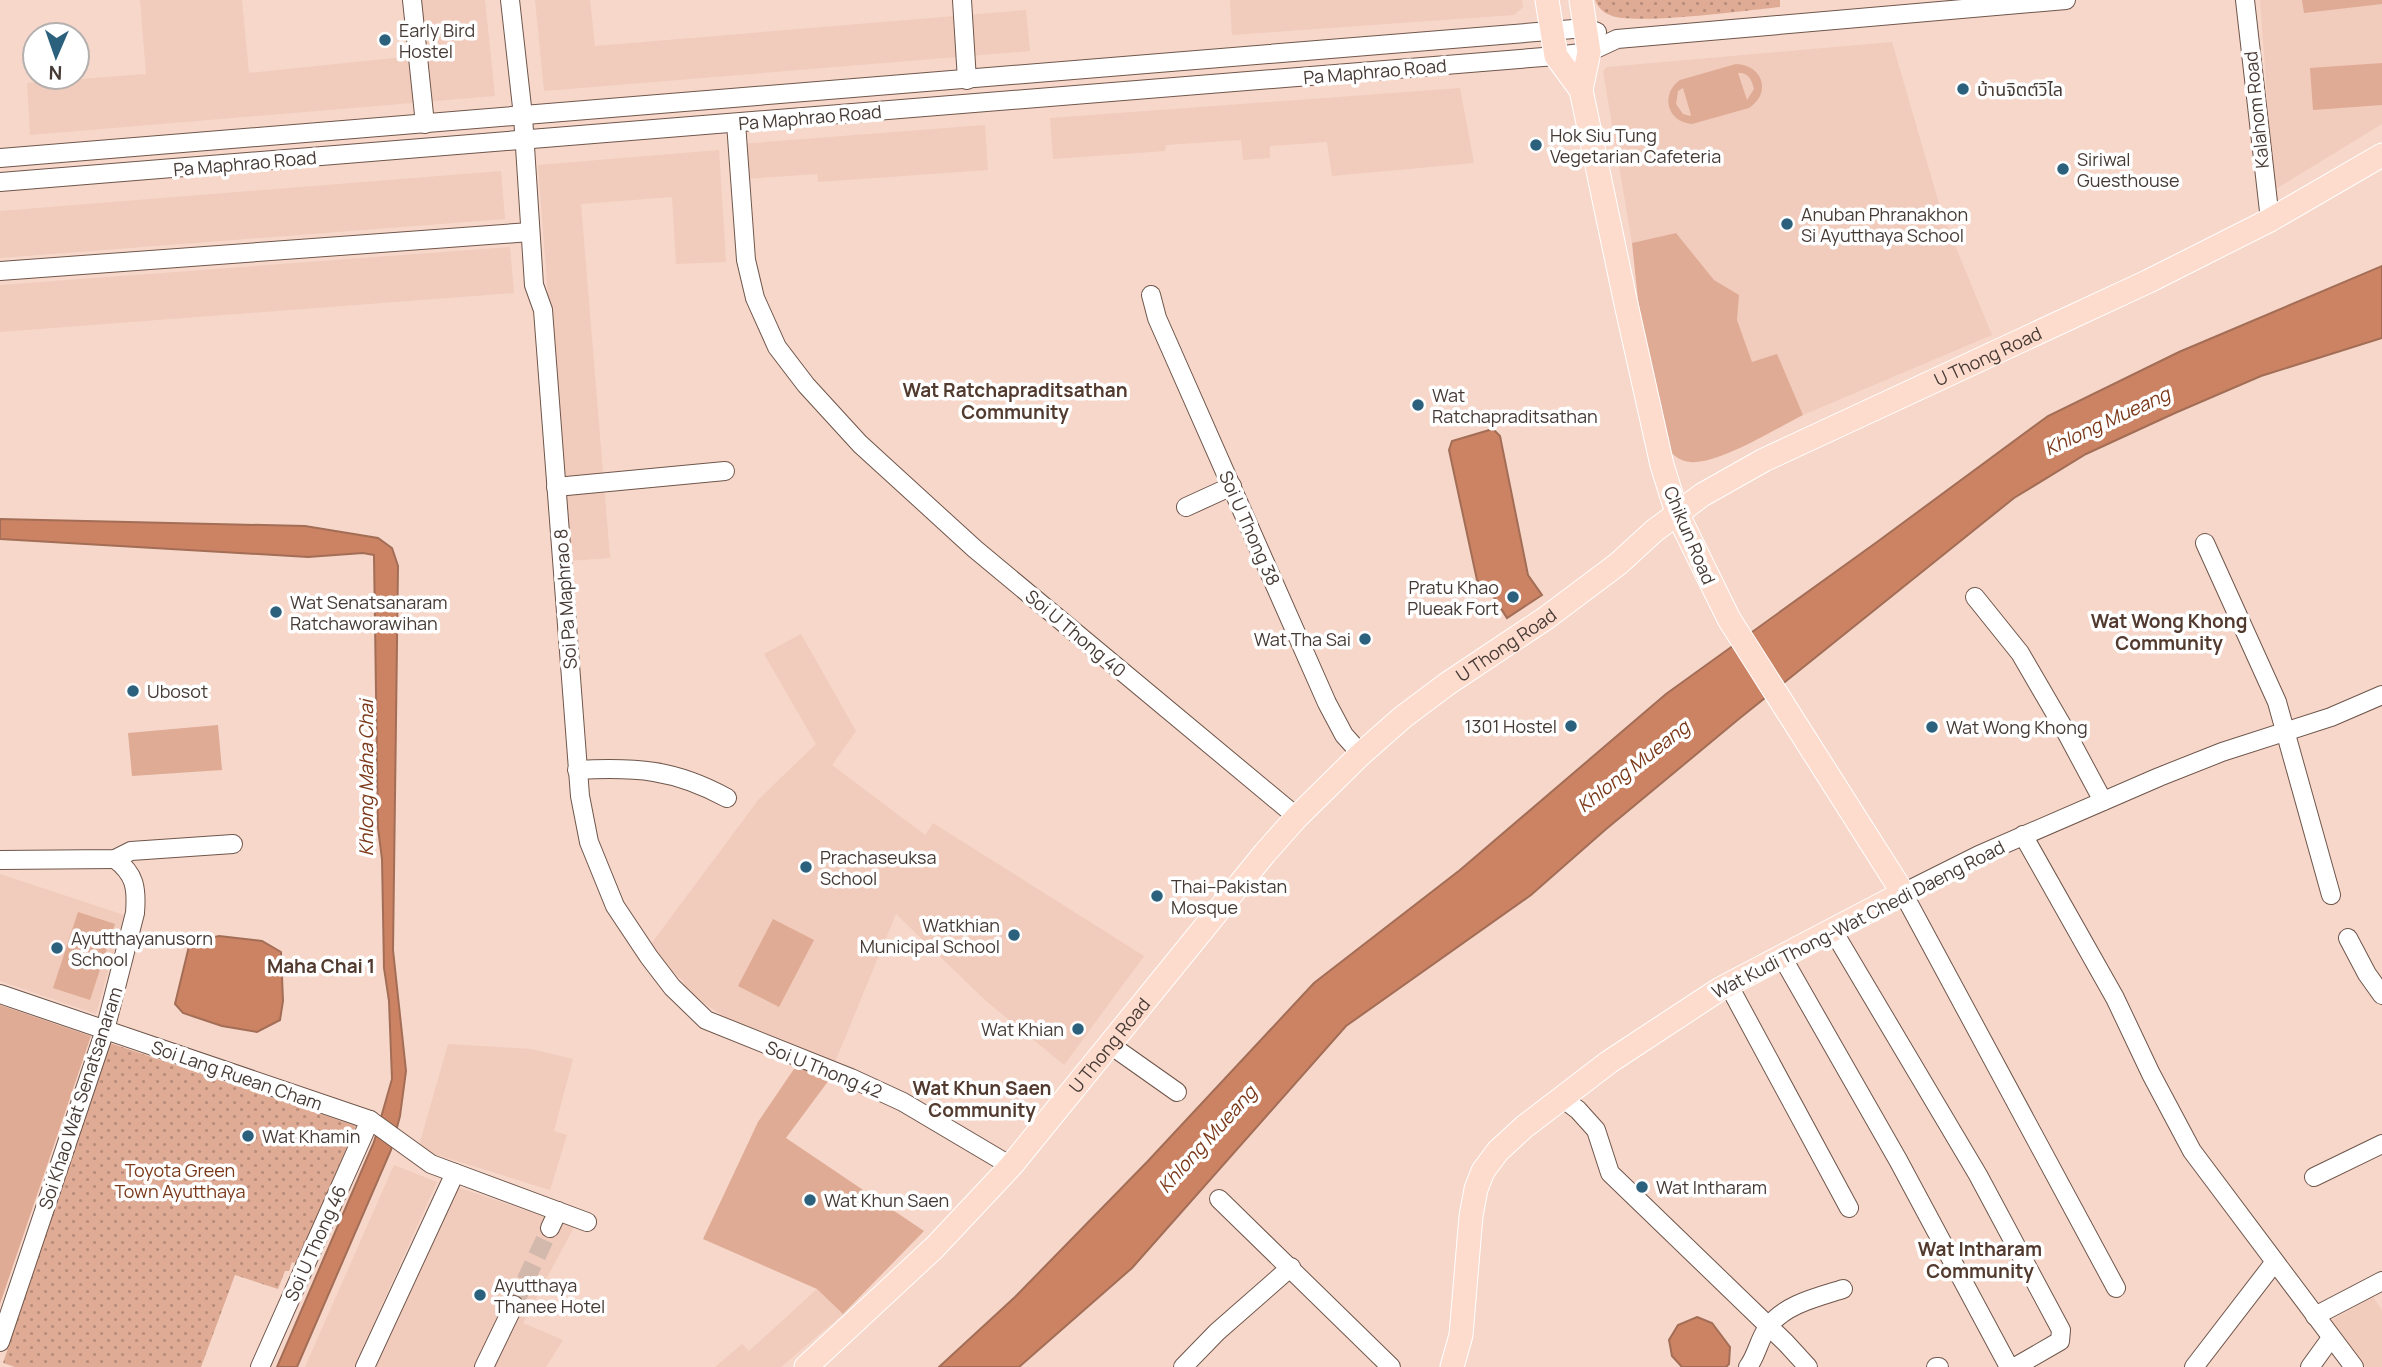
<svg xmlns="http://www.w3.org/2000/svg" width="2382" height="1367" viewBox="0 0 2382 1367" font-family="Manrope,'Noto Sans Thai',sans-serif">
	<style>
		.built { fill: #f1cbbb }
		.green { fill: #dfab95; fill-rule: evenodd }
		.park { fill: url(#park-dots) }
		.water { fill: #cb8364; stroke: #a36d56; stroke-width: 2 }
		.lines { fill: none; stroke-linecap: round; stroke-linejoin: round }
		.minor-tunnel { stroke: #d3b8ac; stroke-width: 18; stroke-dasharray: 18 9; stroke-linecap: butt }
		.minor-casing { stroke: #6f564b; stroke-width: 20 }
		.major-casing { stroke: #fff; stroke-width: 25 }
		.minor { stroke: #fff; stroke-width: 18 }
		.major { stroke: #fddcce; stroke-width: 23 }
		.poi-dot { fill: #2c617d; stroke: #fff; stroke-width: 2.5 }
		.labels { text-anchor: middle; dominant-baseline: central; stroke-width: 7; stroke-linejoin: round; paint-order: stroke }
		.poi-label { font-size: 18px; fill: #463a35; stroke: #fff; text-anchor: start }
		.street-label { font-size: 18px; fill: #463a35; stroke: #fff }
		.park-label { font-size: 18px; fill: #7b3818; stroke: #fff }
		.neighbourhood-label { font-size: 19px; font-weight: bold; fill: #523a2f; stroke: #fff }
		.water-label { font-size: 19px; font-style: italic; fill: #7c3919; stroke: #fff }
	</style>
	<defs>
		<pattern id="park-dots" width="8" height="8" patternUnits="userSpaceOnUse" patternTransform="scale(1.75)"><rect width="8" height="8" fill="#dfab95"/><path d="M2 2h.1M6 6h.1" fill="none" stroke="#b78c7a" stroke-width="1.8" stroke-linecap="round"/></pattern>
	</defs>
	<rect width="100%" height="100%" fill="#f6d7ca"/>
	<g class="built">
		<path d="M140,0H242L249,73L423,55L417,0H485L495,96L30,135L27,83L146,74Z"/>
		<path d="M535,0H590L595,46L1026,10L1030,51L544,91Z"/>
		<path d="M1230,0H1522L1523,7L1514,15L1232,35Z"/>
		<path d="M2260,0H2382V124L2274,190Z"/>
		<path d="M1892,42L1942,214L1992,335L1803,415L1777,355L1752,363L1737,320L1738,295L1714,280L1676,233L1632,243L1603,71L1607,67Z"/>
		<path d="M1460,88L1474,163L1332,176L1327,142L1270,146V158L1243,160L1241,140L1166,145L1165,151L1053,159L1050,118Z"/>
		<path d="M985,125L988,170L818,182L817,174L744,179L741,144Z"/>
		<path d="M719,150L726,262L676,264L672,197L581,204L610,558L568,561L538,165Z"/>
		<path d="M501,171L505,219L0,258V211Z"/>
		<path d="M510,247L514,293L0,332V285Z"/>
		<path d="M801,634L856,731L832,765L925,835L933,823L1144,956L1064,1065L986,1001L896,914L835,1062L726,1018L683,989L684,982L648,948L759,799L816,744L764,654Z"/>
		<path d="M0,874L124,915L96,1014L0,981Z"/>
		<path d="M448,1044L531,1049L573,1059L554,1131L567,1135L550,1190L418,1149Z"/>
		<path d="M394,1165L437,1182L354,1367H305Z"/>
		<path d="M457,1187L574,1227L523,1323L563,1340L546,1367H375Z"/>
		<path d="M817,1289L843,1314L781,1367H715L742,1344L749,1351Z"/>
		<path d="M2373,1297L2382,1310V1367H2365L2330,1321Z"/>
	</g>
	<g class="green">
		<path d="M2302,0H2382V4L2304,13Z"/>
		<path d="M2382,63V105L2313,110L2310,68Z"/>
		<path d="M1736,64C1763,65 1772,93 1749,108L1692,124C1667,122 1660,94 1680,80ZM1738,73C1748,72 1752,80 1754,89L1747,100ZM1683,88L1691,115L1690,116L1683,114L1676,104L1678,91Z"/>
		<path d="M1676,233L1714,280L1739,295L1737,320L1752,362L1777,354L1803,415C1777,428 1718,465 1690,462C1678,461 1671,453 1664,444L1638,300L1632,243Z"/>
		<path d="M218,725L222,770L132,776L128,733Z"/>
		<path d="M78,912L115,924L90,1000L53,988Z"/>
		<path d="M773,919L814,940L779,1007L738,986Z"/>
		<path d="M0,1005L91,1036L0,1304Z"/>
		<path d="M796,1066L829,1080L786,1138L924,1231L843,1314L817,1289L703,1239L758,1122Z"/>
	</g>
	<g class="park">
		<path d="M1595,0H1780V7C1749,10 1632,26 1610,15C1602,12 1598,7 1595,0Z"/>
		<path d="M110,1043L356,1126L297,1264L292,1262L289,1271H285L278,1289L235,1275L201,1367H15L3,1363Z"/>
	</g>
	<g class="water">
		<path d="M2382,266V338L2261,376L2175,413L2086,454L2014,498L1740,718L1605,830L1531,895L1346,1026L1132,1268L1019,1367H939L1015,1297L1147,1162L1314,983L1460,870L1666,694L1877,542L2048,416L2179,352Z"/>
		<path d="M1493,429L1500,436L1528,575L1542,595L1507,618L1491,593L1477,580L1449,450L1452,441Z"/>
		<path d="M0,519L305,526L378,538L392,548L398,566L393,950L406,1071L400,1116L391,1150L297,1367H277L374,1142L392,1079L389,1001L384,968L382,859L378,828L374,555L363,553L308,557L0,539Z"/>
		<path d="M219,936L262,941L281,952L283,1001L280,1020L257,1032L222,1026L183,1013L175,1004L190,942Z"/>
		<path d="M1697,1317L1712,1323L1730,1347L1729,1364L1726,1367H1682L1672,1356L1669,1340L1678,1325Z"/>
	</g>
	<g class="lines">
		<path class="minor-tunnel" d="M514,1305L550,1228"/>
		<g class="minor-casing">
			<g id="minor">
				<path d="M412,0L425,124"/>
				<path d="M510,0L523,116L534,285L543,310L580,796L589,842L615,906L649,957L672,987L706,1020L851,1078L903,1102L1011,1166"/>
				<path d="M962,0L967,80"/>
				<path d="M2245,0L2270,220"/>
				<path d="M736,123L746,260L755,298L777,347L806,385L860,444L975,549L1297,817"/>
				<path d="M0,158L1586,28L1597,32"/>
				<path d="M0,182L1556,56L1589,52L1617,39L2066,0"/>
				<path d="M0,271L530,232"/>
				<path d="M1151,295L1157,318L1327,703L1344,735L1361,754"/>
				<path d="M556,487L725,471"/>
				<path d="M1186,507L1232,486"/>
				<path d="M2205,543L2277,702L2331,895"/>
				<path d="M1975,597L2020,653L2066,732L2103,801"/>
				<path d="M577,770C636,767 674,769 727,798"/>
				<path d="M2023,835L2115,998L2151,1074L2192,1151L2354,1367"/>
				<path d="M0,860L115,859L131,851L233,844"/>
				<path d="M1832,929L1978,1175L2061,1330L2060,1341L2015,1367"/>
				<path d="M2348,938L2367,974L2382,995"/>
				<path d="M1781,955L1898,1160L2009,1367"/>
				<path d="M1728,984L1849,1208"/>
				<path d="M0,994L370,1120L431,1164L587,1222"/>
				<path d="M1109,1044L1177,1092"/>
				<path d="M1561,1097L1578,1110L1596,1130L1610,1173L1786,1343L1808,1367"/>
				<path d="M2314,1177L2382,1144"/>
				<path d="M1219,1199L1391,1367"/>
				<path d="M550,1228L558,1211"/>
				<path d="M2116,1288L1903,893L1979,855L2159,777L2222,752L2331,717L2382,695"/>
				<path d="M2315,1316L2382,1281"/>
				<path d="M0,1342L105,1030L135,913C137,888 135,874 115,859"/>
				<path d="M260,1367L370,1120"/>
				<path d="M365,1367L455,1173"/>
				<path d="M484,1367L514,1305"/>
				<path d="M1183,1367L1217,1332L1291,1267"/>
				<path d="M1748,1367C1757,1355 1759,1339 1768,1327C1785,1304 1818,1297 1843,1289"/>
				<path d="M1936,1367H1939"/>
				<path d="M2194,1367L2274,1263"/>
				<path d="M2310,1367L2331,1338"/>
			</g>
		</g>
		<g class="major-casing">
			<g id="major">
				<path d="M1581,90L1589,52L1581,0"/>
				<path id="s1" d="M806,1367L935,1247L1011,1166L1265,853L1297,817L1361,754L1403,717L1447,684L1546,618L1618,564L1654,531L1702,495L1764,460L2149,281L2270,220L2382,155"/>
				<path d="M1452,1367L1461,1335L1471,1216L1476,1189L1483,1171L1498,1151L1524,1127L1609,1062L1720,989L1903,893L1729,619L1677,513L1662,465L1626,304L1581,90L1556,56L1547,0"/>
			</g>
		</g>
		<use href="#minor" class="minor"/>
		<use href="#major" class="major"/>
	</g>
	<g class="poi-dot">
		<circle cx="385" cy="40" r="7"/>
		<circle cx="1963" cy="89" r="7"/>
		<circle cx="1536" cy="145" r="7"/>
		<circle cx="2063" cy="169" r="7"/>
		<circle cx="1787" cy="224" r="7"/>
		<circle cx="1418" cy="405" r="7"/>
		<circle cx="1513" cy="597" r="7"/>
		<circle cx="276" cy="612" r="7"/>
		<circle cx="1365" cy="639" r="7"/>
		<circle cx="133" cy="691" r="7"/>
		<circle cx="1571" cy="726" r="7"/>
		<circle cx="1932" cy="727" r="7"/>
		<circle cx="806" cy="867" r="7"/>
		<circle cx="1157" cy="896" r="7"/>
		<circle cx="1014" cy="935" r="7"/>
		<circle cx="57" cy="948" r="7"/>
		<circle cx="1078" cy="1029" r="7"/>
		<circle cx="248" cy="1136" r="7"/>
		<circle cx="1642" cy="1187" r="7"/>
		<circle cx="810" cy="1200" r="7"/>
		<circle cx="480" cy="1295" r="7"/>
	</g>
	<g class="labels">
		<g class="poi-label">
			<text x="399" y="30">Early Bird<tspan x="399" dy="21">Hostel</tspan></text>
			<text x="1977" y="89">บ้านจิตต์วิไล</text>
			<text x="1550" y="135">Hok Siu Tung<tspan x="1550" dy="21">Vegetarian Cafeteria</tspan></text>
			<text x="2077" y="159">Siriwal<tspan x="2077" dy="21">Guesthouse</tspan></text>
			<text x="1801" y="214">Anuban Phranakhon<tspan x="1801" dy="21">Si Ayutthaya School</tspan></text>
			<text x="1432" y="395">Wat<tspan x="1432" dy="21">Ratchapraditsathan</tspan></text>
			<text x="1499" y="587" text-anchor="end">Pratu Khao<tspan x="1499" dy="21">Plueak Fort</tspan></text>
			<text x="290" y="602">Wat Senatsanaram<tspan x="290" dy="21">Ratchaworawihan</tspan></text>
			<text x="1351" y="639" text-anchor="end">Wat Tha Sai</text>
			<text x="147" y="691">Ubosot</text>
			<text x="1557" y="726" text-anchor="end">1301 Hostel</text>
			<text x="1946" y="727">Wat Wong Khong</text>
			<text x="820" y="857">Prachaseuksa<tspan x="820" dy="21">School</tspan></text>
			<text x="1171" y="886">Thai–Pakistan<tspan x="1171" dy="21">Mosque</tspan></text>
			<text x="1000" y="925" text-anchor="end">Watkhian<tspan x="1000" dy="21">Municipal School</tspan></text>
			<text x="71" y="938">Ayutthayanusorn<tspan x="71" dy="21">School</tspan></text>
			<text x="1064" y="1029" text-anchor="end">Wat Khian</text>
			<text x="262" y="1136">Wat Khamin</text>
			<text x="1656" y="1187">Wat Intharam</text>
			<text x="824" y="1200">Wat Khun Saen</text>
			<text x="494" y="1285">Ayutthaya<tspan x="494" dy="21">Thanee Hotel</tspan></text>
		</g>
		<g class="street-label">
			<text transform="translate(1375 71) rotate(-5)">Pa Maphrao Road</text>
			<text transform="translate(2256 110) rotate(-96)">Kalahom Road</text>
			<text transform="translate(810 117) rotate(-5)">Pa Maphrao Road</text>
			<text transform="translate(245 163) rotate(-5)">Pa Maphrao Road</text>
			<text stroke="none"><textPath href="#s1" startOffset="1575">U Thong Road</textPath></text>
			<text transform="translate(1250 528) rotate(66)">Soi U Thong 38</text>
			<text transform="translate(1690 535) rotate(67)">Chikun Road</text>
			<text transform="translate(565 599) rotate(-94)">Soi Pa Maphrao 8</text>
			<text transform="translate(1076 633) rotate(40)">Soi U Thong 40</text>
			<text stroke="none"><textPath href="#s1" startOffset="1010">U Thong Road</textPath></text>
			<text transform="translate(1858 919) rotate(-27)">Wat Kudi Thong-Wat Chedi Daeng Road</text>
			<text stroke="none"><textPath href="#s1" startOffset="443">U Thong Road</textPath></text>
			<text transform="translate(824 1069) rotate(22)">Soi U Thong 42</text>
			<text transform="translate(237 1075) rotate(19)">Soi Lang Ruean Cham</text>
			<text transform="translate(80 1098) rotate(-72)">Soi Khao Wat Senatsanaram</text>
			<text transform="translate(315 1243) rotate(-66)">Soi U Thong 46</text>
		</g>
		<g class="park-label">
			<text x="180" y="1170">Toyota Green<tspan x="180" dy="21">Town Ayutthaya</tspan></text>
		</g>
		<g class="neighbourhood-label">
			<text x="1015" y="390">Wat Ratchapraditsathan<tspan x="1015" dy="22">Community</tspan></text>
			<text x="2169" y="621">Wat Wong Khong<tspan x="2169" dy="22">Community</tspan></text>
			<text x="321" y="966">Maha Chai 1</text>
			<text x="982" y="1088">Wat Khun Saen<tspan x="982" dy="22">Community</tspan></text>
			<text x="1980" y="1249">Wat Intharam<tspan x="1980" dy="22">Community</tspan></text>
		</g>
		<g class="water-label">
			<text transform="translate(2107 421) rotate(-25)">Khlong Mueang</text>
			<text transform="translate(1633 766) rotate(-38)">Khlong Mueang</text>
			<text transform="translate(366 778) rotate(-90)">Khlong Maha Chai</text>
			<text transform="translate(1207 1139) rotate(-48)">Khlong Mueang</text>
		</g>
	</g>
	<g transform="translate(56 56) rotate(182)"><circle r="33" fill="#ffffff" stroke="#b5b0ae" stroke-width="2"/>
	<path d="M0-5L12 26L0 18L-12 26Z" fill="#2c617d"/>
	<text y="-10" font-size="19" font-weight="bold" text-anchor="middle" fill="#463a35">N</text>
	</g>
</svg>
